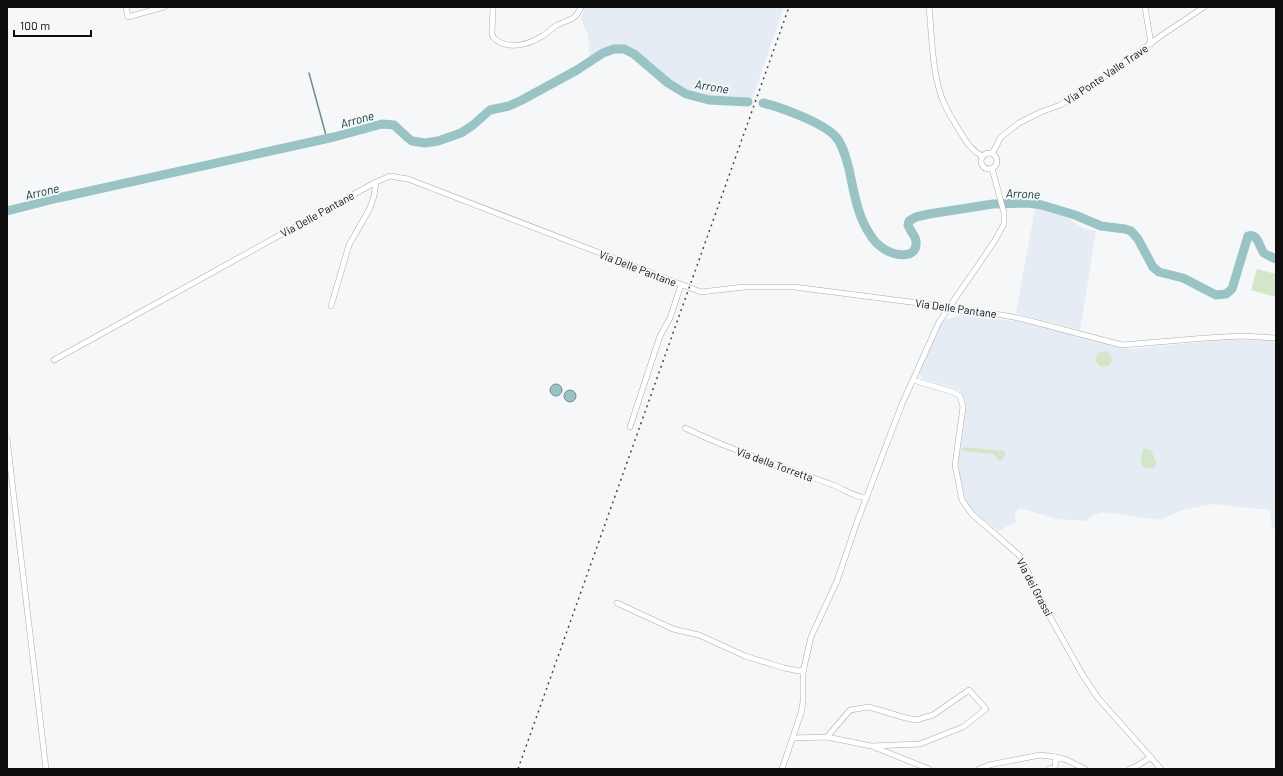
<svg xmlns="http://www.w3.org/2000/svg" width="1283" height="776" viewBox="0 0 1283 776" font-family="Barlow,sans-serif">
	<style>
		.built { fill: #e5ecf3 }
		.green { fill: #d4e6ca }
		.water { fill: #99c3c4; stroke: #6f8d8e }
		.lines { fill: none; stroke-linecap: round; stroke-linejoin: round }
		.stream { stroke: #6f8d8e; stroke-width: 1.5 }
		.river { stroke: #99c3c4; stroke-width: 9 }
		.minor-casing { stroke: #aaabac; stroke-width: 6 }
		.minor { stroke: #fff; stroke-width: 5 }
		.rail { stroke: #49494a; stroke-width: 1.5; stroke-dasharray: 2 4; stroke-linecap: butt }
		.labels { text-anchor: middle; dominant-baseline: central; stroke-width: 4; stroke-linejoin: round; paint-order: stroke }
		.street-label { font-size: 11px; fill: #0e0e0f; stroke: #f6f7f8 }
		.water-label { font-size: 12px; font-style: italic; fill: #093334; stroke: #f6f7f8 }
	</style>
	<rect width="100%" height="100%" fill="#f6f7f8"/>
	<g class="built">
		<path d="M585,7H784L752,100L711,99L690,94L668,81L643,59L630,49L619,47L608,48L590,60L588,34L582,23L581,19Z"/>
		<path d="M1038,208L1066,216L1082,228L1096,231L1080,330L1016,313L1034,214L1036,209Z"/>
		<path d="M963,315L1022,322L1129,349L1224,340H1276V528L1272,529L1270,510L1214,504L1182,510L1160,520L1103,512L1095,514L1086,521L1057,519L1020,508L1016,511L1015,514L1016,522L998,531L974,512L968,506L965,498L959,473L958,461L964,427L965,399L960,391L954,388L929,381L922,378L920,374L921,369L941,324L944,320Z"/>
	</g>
	<g class="green">
		<path d="M1257,269L1276,274V297L1251,290Z"/>
		<circle cx="1104" cy="359" r="8"/>
		<path d="M963,447L1005,451V456L1000,461L993,454L963,451Z"/>
		<path d="M1145,448L1151,450L1156,462V465L1153,468H1145L1141,466L1142,451Z"/>
	</g>
	<g class="water">
		<circle cx="556" cy="390" r="6"/>
		<circle cx="570" cy="396" r="6"/>
	</g>
	<g class="lines">
		<path class="stream" d="M309,73L327,139"/>
		<g class="river">
			<path d="M763,103C781,107 823,123 835,136C843,144 846,159 849,169C854,192 857,216 871,236C874,241 878,245 884,249C893,255 918,261 916,241C915,235 910,231 908,225L909,221L916,217L929,214L993,204L1028,203L1042,205L1075,215L1101,226L1125,229L1131,231L1138,239L1153,267L1159,272L1183,278L1216,295L1226,294L1232,289L1248,236C1258,233 1259,247 1264,253C1268,256 1272,257 1276,259"/>
			<path d="M7,211L58,198L334,137L382,124L394,125L408,138L412,141L425,143L438,141L461,133L473,125L490,110L509,106L522,100L577,70L603,53L614,49H624L634,54L668,83L686,94L709,100L748,102"/>
		</g>
		<g class="minor-casing">
			<g id="minor">
				<path d="M126,7L128,17L164,7"/>
				<path d="M493,7L492,33L493,37C506,51 529,45 542,36C548,33 552,28 557,25C569,19 575,21 581,7"/>
				<path d="M929,7C932,36 932,77 944,103C948,113 954,121 959,130C966,141 971,151 983,156"/>
				<path d="M1145,7L1151,44"/>
				<circle cx="989" cy="161" r="8"/>
				<path d="M992,154L1001,137L1019,123L1041,112L1060,105L1088,89L1162,35L1204,7"/>
				<path d="M331,306L349,245L370,208L374,196L376,182"/>
				<path d="M54,360L376,182L390,176L408,179L701,292L744,287H794L942,306L957,310L1002,315L1023,319L1122,345L1206,338L1242,336L1276,338"/>
				<path d="M913,380L953,392L960,396L963,407L955,465L962,500L972,514L1020,556L1049,615L1082,674L1098,698L1161,769"/>
				<path d="M630,427L660,336L670,318L681,285"/>
				<path d="M685,428C732,451 783,466 833,485C843,488 856,499 867,497"/>
				<path d="M7,439L46,769"/>
				<path d="M617,603L673,629L699,635L745,656L784,668L799,671L804,670"/>
				<path d="M793,738L827,737L871,746L920,744L963,727L986,709L969,690L933,715L916,720L906,718L869,707L850,710L827,737"/>
				<path d="M874,747L929,769"/>
				<path d="M782,769L801,713L803,702V672L811,637L837,581L857,522L902,404L939,322L994,242L1004,224V213L992,168"/>
				<path d="M979,769L989,765L1040,755L1056,757"/>
				<path d="M1049,769L1055,767L1056,757L1067,760L1085,769"/>
				<path d="M1130,769L1135,767L1151,757"/>
			</g>
		</g>
		<use href="#minor" class="minor"/>
		<path class="rail" d="M518,769L789,7"/>
	</g>
	<g class="labels">
		<g class="street-label">
			<text transform="translate(1106 74) rotate(-34)">Via Ponte Valle Trave</text>
			<text transform="translate(317 214) rotate(-29)">Via Delle Pantane</text>
			<text transform="translate(638 268) rotate(21)">Via Delle Pantane</text>
			<text transform="translate(956 308) rotate(8)">Via Delle Pantane</text>
			<text transform="translate(775 464) rotate(20)">Via della Torretta</text>
			<text transform="translate(1035 587) rotate(62)">Via dei Grassi</text>
		</g>
		<g class="water-label">
			<text transform="translate(712 86) rotate(9)">Arrone</text>
			<text transform="translate(357 119) rotate(-15)">Arrone</text>
			<text transform="translate(42 191) rotate(-13)">Arrone</text>
			<text transform="translate(1023 193) rotate(2)">Arrone</text>
		</g>
	</g>
	<rect width="1283" height="776" fill="none" stroke="#0e0e0f" stroke-width="16"/>
	<path d="M14 30v6h77v-6" fill="none" stroke="#0e0e0f" stroke-width="2"/>
	<text x="20" y="30" font-size="12" fill="#0e0e0f" stroke="#f6f7f8" stroke-width="3" paint-order="stroke">100 m</text>
</svg>
